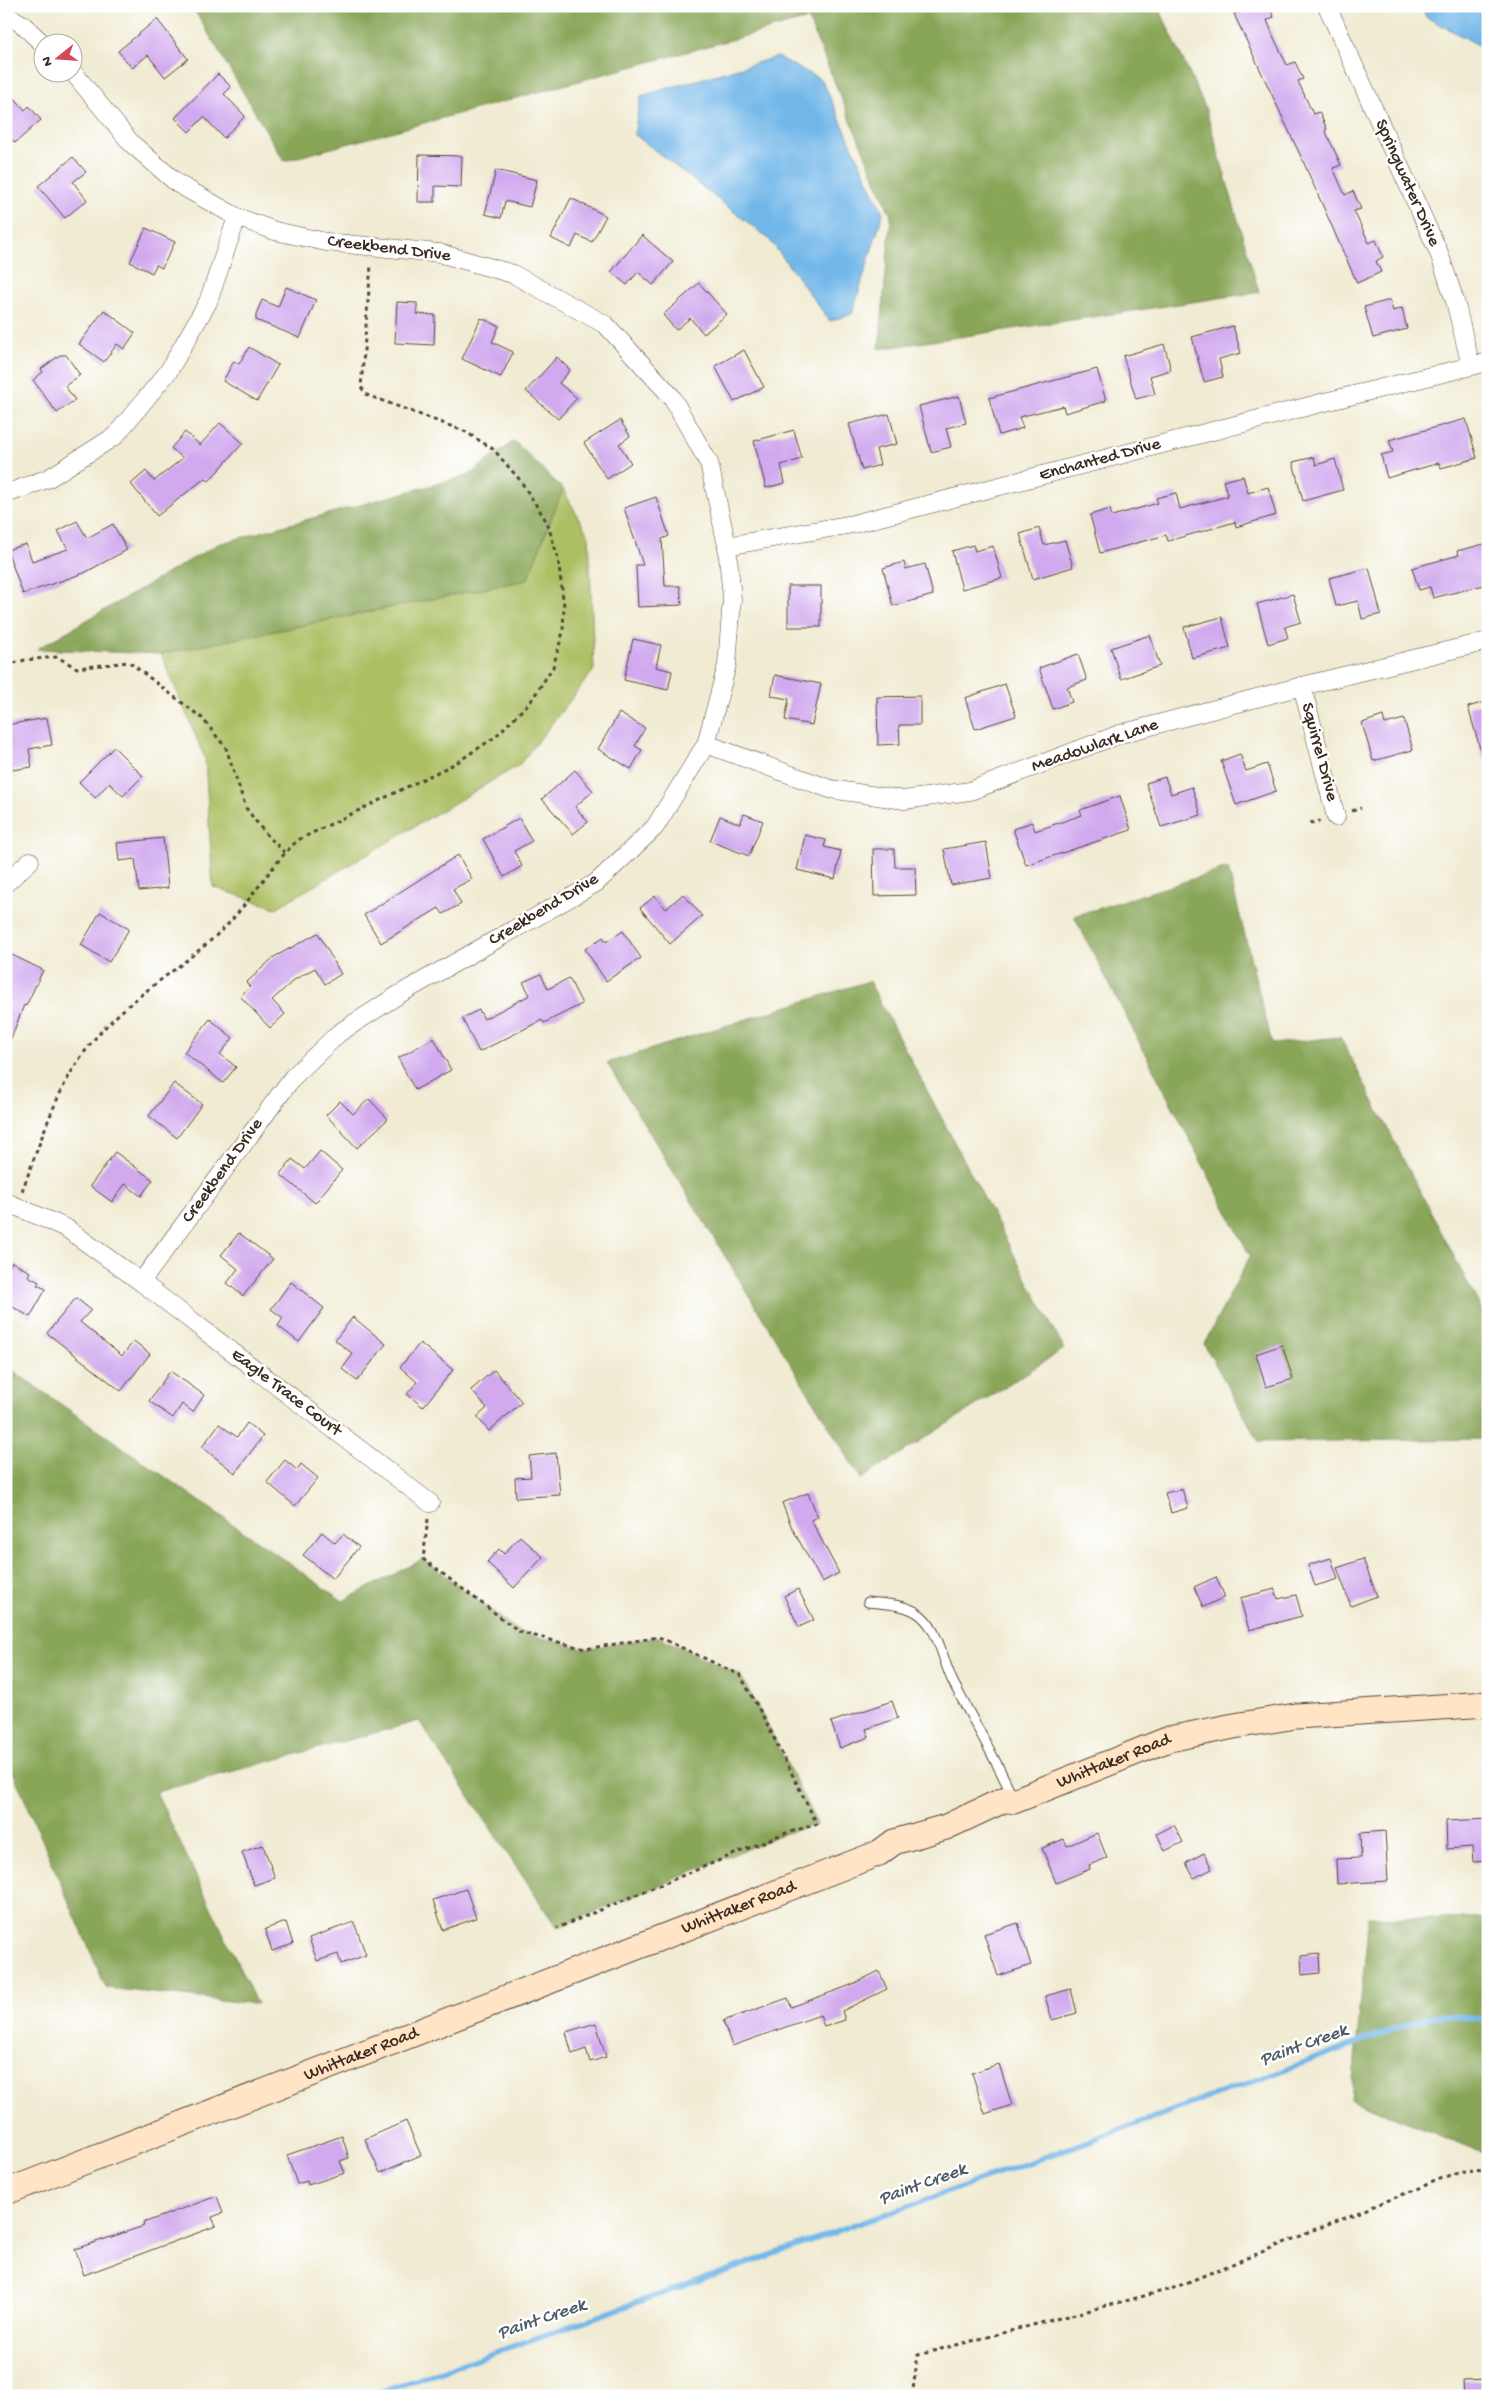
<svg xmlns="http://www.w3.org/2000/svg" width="1494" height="2402" viewBox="0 0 1494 2402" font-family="'Gochi Hand',sans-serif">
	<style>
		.green { fill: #acbf63; stroke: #747440 }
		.forest { fill: #89a659; stroke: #62683c }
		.water { fill: #72b7e9; stroke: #567084 }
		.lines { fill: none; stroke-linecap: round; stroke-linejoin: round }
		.stream { stroke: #72b7e9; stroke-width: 5.5 }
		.building { fill: #d0a9ee }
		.lane-casing { stroke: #564739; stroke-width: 11 }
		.street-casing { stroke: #564739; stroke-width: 19 }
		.secondary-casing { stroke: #564739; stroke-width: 27 }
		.path { stroke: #564739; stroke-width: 3; stroke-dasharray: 4 4; stroke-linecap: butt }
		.lane { stroke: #fff; stroke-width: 9 }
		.street { stroke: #fff; stroke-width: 18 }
		.secondary { stroke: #ffe4c6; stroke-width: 25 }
		.labels { text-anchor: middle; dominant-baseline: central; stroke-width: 5; stroke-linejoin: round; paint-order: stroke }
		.street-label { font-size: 18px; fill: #3b2a1e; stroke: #fff }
		.water-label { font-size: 19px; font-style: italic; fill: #4e5b65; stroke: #fff }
	</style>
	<rect width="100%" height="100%" fill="#fff"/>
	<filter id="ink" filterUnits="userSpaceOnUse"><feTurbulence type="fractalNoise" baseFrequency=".02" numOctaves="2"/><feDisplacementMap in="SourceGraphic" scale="10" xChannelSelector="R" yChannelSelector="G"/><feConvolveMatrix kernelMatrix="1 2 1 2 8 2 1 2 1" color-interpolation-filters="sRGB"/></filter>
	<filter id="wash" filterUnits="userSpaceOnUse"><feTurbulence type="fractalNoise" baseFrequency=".0096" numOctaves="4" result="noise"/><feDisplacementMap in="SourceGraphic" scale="20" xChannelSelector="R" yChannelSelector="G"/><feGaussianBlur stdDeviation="1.12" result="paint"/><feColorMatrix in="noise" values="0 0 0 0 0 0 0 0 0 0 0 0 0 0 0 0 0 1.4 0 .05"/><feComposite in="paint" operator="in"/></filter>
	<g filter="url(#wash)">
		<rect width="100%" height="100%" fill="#f0ebd2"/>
		<path class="green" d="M563,489L589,537L594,670L519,765L276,908L213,887L205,758L161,654L527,580Z"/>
		<g class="forest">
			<path d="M192,6H1158L1205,107L1259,292L879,349L891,216L808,19L284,161Z"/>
			<path d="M514,441L563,489L527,580L161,654L37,649L218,544L469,475Z"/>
			<path d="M1228,868L1272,1044L1340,1037L1488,1322V1439L1259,1442L1204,1344L1250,1256L1074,916Z"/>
			<path d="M869,981L1064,1349L861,1479L607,1063Z"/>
			<path d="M6,1366L343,1601L423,1559L520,1632L585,1649L659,1637L740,1675L765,1720L817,1824L780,1835L557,1928L419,1721L156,1792L257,2004L106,1988L6,1756Z"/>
			<path d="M1369,1917L1488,1919V2155L1351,2100Z"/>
		</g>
		<g class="water">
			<path d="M1421,6H1488V50L1426,17Z"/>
			<path d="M777,57L822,80L883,213L852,314L830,321L769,239L634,134L641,96Z"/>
		</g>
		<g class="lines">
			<path class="stream" d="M370,2396C726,2272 1080,2146 1433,2015L1488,2019"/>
		</g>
		<g id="blocks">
			<g class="building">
				<path d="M1251,6H1269L1274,17L1267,20L1274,38L1287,65L1295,62L1303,79L1298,81L1313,114L1319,112L1327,129L1325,130L1341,165L1333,168L1345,195L1353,191L1361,209L1354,211L1369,243L1376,240L1383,257L1376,261L1381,272L1357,283L1303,161L1234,14Z"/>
				<path d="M157,19L188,59L165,77L148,55L132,68L118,51Z"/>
				<path d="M218,74L231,87L224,94L245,116L224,138L204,117L189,132L175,118Z"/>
				<path d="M6,88L25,110L29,106L41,120L15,143L6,132Z"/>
				<path d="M419,155L462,156L461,187L435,186V202H418Z"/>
				<path d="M73,157L86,172L73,182L87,200L65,218L38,186Z"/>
				<path d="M496,170L537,180L530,207L505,201L501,218L485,214Z"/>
				<path d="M571,198L606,216L592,242L577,235L571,248L551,238Z"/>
				<path d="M146,228L175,242L162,268L156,265L152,273L130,262Z"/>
				<path d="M642,235L673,262L653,285L638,272L627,285L611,272Z"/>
				<path d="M699,283L727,314L704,334L690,318L676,330L663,315Z"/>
				<path d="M286,287L316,300L300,338L256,320V314L262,300L278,307Z"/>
				<path d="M1390,300L1393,311L1402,308L1407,329L1373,338L1364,307Z"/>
				<path d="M397,302L417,303V314L435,315L434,345L395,343Z"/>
				<path d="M104,310L135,333L124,349L117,344L104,362L79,344Z"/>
				<path d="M481,318L499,326L492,342L513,352L501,377L462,359Z"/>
				<path d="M1233,326L1241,353L1219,359L1223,377L1204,382L1192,337Z"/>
				<path d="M1164,344L1171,370L1150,376L1155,394L1136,399L1123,356Z"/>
				<path d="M249,347L278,365L257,401L223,381L234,361L239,364Z"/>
				<path d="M744,350L764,387L734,402L715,366Z"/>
				<path d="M60,355H66L80,375L65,386L75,400L57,413L33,380L43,372L41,369Z"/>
				<path d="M557,357L570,370L559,383L577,398L558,419L526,391Z"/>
				<path d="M1097,369L1106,401L1065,413L1063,406L1019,417L1023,428L999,435L989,398Z"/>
				<path d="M959,396L966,423L946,428L951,447L931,452L919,406Z"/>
				<path d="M889,414L897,444L876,449L880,465L862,470L849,424Z"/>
				<path d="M1466,419L1477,458L1441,468L1439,463L1387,478L1381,455L1393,452L1389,440Z"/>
				<path d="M620,420L630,436L619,444L631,463L607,479L584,443Z"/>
				<path d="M220,423L243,443L209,481L205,478L157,516L131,484L146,471L154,481L183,458L171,448L185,432L200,445Z"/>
				<path d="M794,430L802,459L781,465L785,483L766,488L754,441Z"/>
				<path d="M1314,457L1316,465L1335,459L1343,490L1303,501L1293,462Z"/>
				<path d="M1243,476L1248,493L1268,487L1276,515L1236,527L1235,522L1168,541L1166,535L1100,553L1090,515L1110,509L1112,516L1158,503L1156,498L1176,493L1180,509L1228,496L1223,481Z"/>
				<path d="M656,497L669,536L662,539L665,586H680L682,605L638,607L636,565H643L624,508Z"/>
				<path d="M77,521L87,538L113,524L127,550L84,573L23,594L7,550L26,544L32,561L68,549L58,531Z"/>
				<path d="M1039,528L1044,545L1065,540L1073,567L1033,579L1020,534Z"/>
				<path d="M1488,543V584L1433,598L1430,587L1419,590L1412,568L1459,555L1457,551Z"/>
				<path d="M973,545L975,551L993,546L1002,578L962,589L952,551Z"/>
				<path d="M904,562L906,569L925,564L933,595L893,606L883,568Z"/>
				<path d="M1369,568L1381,614L1362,619L1358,601L1336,606L1329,578Z"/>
				<rect x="788" y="586" width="33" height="41"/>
				<path d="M1293,594L1301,622L1285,627L1288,638L1268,644L1257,604Z"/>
				<path d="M1222,617L1230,648L1192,658L1184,627Z"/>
				<path d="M1150,635L1160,666L1121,679L1111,648Z"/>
				<path d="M633,639L661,645L656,667L672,671L668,690L624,680Z"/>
				<path d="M1078,654L1087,680L1067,687L1072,702L1053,709L1039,668Z"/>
				<path d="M775,675L821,684L812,725L785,720L789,699L771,696Z"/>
				<path d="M1005,684L1016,716L975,729L965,698Z"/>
				<path d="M920,696V725H899L900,744L878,745L877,697Z"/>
				<path d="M1488,701V759H1483L1468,707Z"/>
				<path d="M619,713L645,728L635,746L642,750L631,769L598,749Z"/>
				<path d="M1383,716L1385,724L1404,719L1413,750L1373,761L1362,723Z"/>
				<path d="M47,718L52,745L29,749L32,767L12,770L6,725Z"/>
				<path d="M114,747L143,776L123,796L109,783L95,798L79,782Z"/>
				<path d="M1240,754L1246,771L1267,764L1276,791L1236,805L1221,761Z"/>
				<path d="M575,770L593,791L575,807L588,822L573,834L542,799Z"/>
				<path d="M1165,777L1171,794L1192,787L1201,815L1161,827L1146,783Z"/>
				<path d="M1120,796L1131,830L1026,865L1013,829L1032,822L1035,831L1082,815L1080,810Z"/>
				<path d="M744,814L763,821L749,856L710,841L720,816L740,824Z"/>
				<path d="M519,818L532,841L514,851L522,866L504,877L483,839Z"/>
				<path d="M805,835L826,840L824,847L841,851L835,879L797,870Z"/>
				<path d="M163,838L168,888L139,891L135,859L119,861L117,843Z"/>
				<path d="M986,842L992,878L951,885L944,849Z"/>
				<path d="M873,849H894L895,867H915L916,895L874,896Z"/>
				<path d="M458,855L472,879L453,889L461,904L443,914L439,908L381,943L364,915Z"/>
				<path d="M683,894L702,916L670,944L640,908L655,896L666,909Z"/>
				<path d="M100,912L129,929L109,962L81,945Z"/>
				<path d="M623,931L641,958L606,981L585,949L603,937L606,942Z"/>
				<path d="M318,933L341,974L325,984L315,968L294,980L272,1000L285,1014L270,1028L240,996L250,987L246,983L274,957Z"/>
				<path d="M6,952L43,970L26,1006L24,1005L8,1046Z"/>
				<path d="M541,974L548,989L569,978L582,1004L544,1023L542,1020L479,1052L462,1018L479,1010L484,1019L530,995L523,982Z"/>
				<path d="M210,1019L233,1038L220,1054L236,1067L223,1083L184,1052Z"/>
				<path d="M434,1038L451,1070L415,1090L398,1058Z"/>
				<path d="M174,1083L202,1104L177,1138L149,1116Z"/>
				<path d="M369,1099L388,1119L357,1148L326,1115L340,1101L353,1114Z"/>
				<path d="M320,1151L342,1170L315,1203L280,1174L292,1159L305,1169Z"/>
				<path d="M115,1152L153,1180L141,1196L125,1184L112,1202L90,1186Z"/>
				<path d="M239,1233L273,1259L243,1296L227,1283L238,1269L221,1255Z"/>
				<path d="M12,1262L30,1272L28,1276L39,1282L37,1285L46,1289L30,1317L6,1303V1272Z"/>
				<path d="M291,1282L324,1308L299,1342L278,1326L283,1318L271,1309Z"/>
				<path d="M76,1298L91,1310L80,1322L122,1356L134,1341L150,1354L121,1391L47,1333Z"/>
				<path d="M353,1317L386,1344L357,1381L342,1369L353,1354L335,1340Z"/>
				<path d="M420,1343L453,1370L423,1407L407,1394L417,1382L400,1367Z"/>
				<path d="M1282,1345L1293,1379L1266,1387L1256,1354Z"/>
				<path d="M494,1370L522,1402L489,1431L477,1417L487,1408L471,1390Z"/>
				<path d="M170,1371L204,1395L193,1412L182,1404L173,1418L149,1401Z"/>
				<path d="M247,1423L263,1436L235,1473L202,1447L219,1424L237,1437Z"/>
				<path d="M556,1453L560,1495L516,1498L515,1478L531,1477L529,1456Z"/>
				<path d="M285,1460L297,1470L301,1464L318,1478L295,1506L267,1482Z"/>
				<path d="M1182,1489L1188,1508L1171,1513L1165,1493Z"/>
				<path d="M808,1493L818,1517L811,1520L839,1573L822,1582L792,1528L782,1503Z"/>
				<path d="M322,1532L335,1543L343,1534L359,1547L333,1579L303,1555Z"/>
				<path d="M520,1536L543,1557L514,1588L487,1562L499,1549L504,1554Z"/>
				<path d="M1331,1558L1338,1579L1315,1586L1308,1565Z"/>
				<path d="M1363,1559L1377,1596L1351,1606L1337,1568Z"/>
				<path d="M1216,1577L1225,1597L1203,1607L1194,1587Z"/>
				<path d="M798,1589L814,1620L799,1627L784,1596Z"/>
				<path d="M1275,1589L1278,1599L1296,1595L1302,1616L1249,1630L1240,1598Z"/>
				<path d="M892,1701L898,1718L866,1729L869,1737L840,1748L831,1722Z"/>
				<path d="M1488,1819V1861L1473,1862L1472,1847L1447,1849L1446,1821Z"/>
				<path d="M1174,1825L1183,1842L1165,1851L1157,1834Z"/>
				<path d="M1385,1831L1388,1881L1337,1884L1336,1859L1361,1858L1360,1833Z"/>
				<path d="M1097,1833L1107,1858L1089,1865L1090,1869L1056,1883L1042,1848L1064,1839L1067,1846Z"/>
				<path d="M263,1845L275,1878L254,1885L242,1852Z"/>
				<path d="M1204,1853L1212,1869L1194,1878L1186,1863Z"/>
				<path d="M466,1889L476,1918L443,1930L433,1900Z"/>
				<path d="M286,1922L293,1944L272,1951L265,1929Z"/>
				<path d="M354,1922L366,1955L341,1964L338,1954L317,1961L309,1938Z"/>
				<path d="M1018,1923L1031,1965L998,1976L984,1934Z"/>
				<path d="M1319,1954L1320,1973L1302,1975L1301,1956Z"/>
				<path d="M879,1971L887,1989L842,2011L845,2020L824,2027L820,2015L732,2046L723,2021L788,1998L791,2007L851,1985Z"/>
				<path d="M1071,1989L1077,2013L1052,2020L1045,1996Z"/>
				<path d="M596,2023L606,2057L590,2062L586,2049L572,2054L566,2032Z"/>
				<path d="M999,2064L1012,2105L985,2114L972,2073Z"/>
				<path d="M406,2121L421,2155L380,2173L365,2139Z"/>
				<path d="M342,2136L349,2158L340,2161L345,2173L308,2185L307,2181L297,2184L287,2155Z"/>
				<path d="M217,2196L223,2213L212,2217L216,2226L84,2275L75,2249L144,2226L143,2223Z"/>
				<path d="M1488,2380V2396H1463L1462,2381Z"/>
			</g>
		</g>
	</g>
	<g filter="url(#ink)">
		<use href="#blocks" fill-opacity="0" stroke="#564739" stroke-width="1"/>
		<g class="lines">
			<g class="lane-casing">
				<path id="lane" d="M868,1602C884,1604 902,1604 916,1612C939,1626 942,1660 953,1682C973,1721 996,1758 1013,1798"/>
			</g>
			<g class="street-casing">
				<g id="street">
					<path d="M1327,6L1439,253L1455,301L1471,366"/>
					<path d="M6,15L22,24L42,43"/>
					<path d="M72,71L131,143L178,184L237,217L275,231L326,242L439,253L513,274L606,325L671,396L709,463L727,546L732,599L727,665L706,744L655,827L596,883L398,995L339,1033L293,1077L141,1282"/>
					<path d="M6,494L49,478L115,436L168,372L208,302L237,217"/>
					<path d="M727,546L853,524L1325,402L1488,362"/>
					<path d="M1302,686L1336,817"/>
					<path d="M706,744L830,789L904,800L970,791L1120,734L1302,686L1488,641"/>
					<path d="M6,883L30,861"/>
					<path d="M6,1202L66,1228L141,1282L430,1503"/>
				</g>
			</g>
			<g class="secondary-casing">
				<g id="secondary">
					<path id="s1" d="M6,2192L879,1853L894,1842L946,1827L1006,1799L1014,1801L1169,1739L1234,1726L1296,1716L1488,1704"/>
				</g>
			</g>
			<g class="path">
				<path d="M6,665L25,660L57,657L77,668L129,662L202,718L226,748L246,808L264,832L285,853"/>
				<path d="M1352,811L1361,808"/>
				<path d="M1310,823L1320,821"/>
				<path d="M22,1191C40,1144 55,1091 86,1050C122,1000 182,970 225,927C251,901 270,866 298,840L456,763L495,737L531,701L553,667L563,632L564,606L558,558L547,522L520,480L493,449L464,431L367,395L361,387L371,265"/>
				<path d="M428,1519L423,1559L520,1632L585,1649L659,1637L740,1675L765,1720L817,1824L780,1835L557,1928"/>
				<path d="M912,2396L918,2355L1171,2289L1460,2171L1488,2172"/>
			</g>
			<use href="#lane" class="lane"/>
			<use href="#street" class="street"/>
			<use href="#secondary" class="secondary"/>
		</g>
	</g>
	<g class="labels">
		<g class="street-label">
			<text transform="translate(1407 183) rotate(66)">Springwater Drive</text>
			<text transform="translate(389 249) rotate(7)">Creekbend Drive</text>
			<text transform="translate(1100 460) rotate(-15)">Enchanted Drive</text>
			<text transform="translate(1095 746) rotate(-19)">Meadowlark Lane</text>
			<text transform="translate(1319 752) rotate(75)">Squirrel Drive</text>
			<text transform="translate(544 910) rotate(-31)">Creekbend Drive</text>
			<text transform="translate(223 1171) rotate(-54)">Creekbend Drive</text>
			<text transform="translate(286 1393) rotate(37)">Eagle Trace Court</text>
			<text stroke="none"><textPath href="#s1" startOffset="1191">Whittaker Road</textPath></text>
			<text stroke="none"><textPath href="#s1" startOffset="786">Whittaker Road</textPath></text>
			<text stroke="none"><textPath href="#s1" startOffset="381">Whittaker Road</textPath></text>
		</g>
		<g class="water-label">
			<text transform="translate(1304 2046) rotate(-20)">Paint Creek</text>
			<text transform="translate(923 2185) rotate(-20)">Paint Creek</text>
			<text transform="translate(542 2320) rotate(-19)">Paint Creek</text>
		</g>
	</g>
	<rect width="1494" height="2402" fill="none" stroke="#fff" stroke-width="25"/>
	<g transform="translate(58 58) rotate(253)"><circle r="24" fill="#ffffff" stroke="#b1aaa5"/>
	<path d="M0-4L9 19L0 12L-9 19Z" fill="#d1495b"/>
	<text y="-8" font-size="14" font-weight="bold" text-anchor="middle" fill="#3b2a1e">N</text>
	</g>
</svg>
